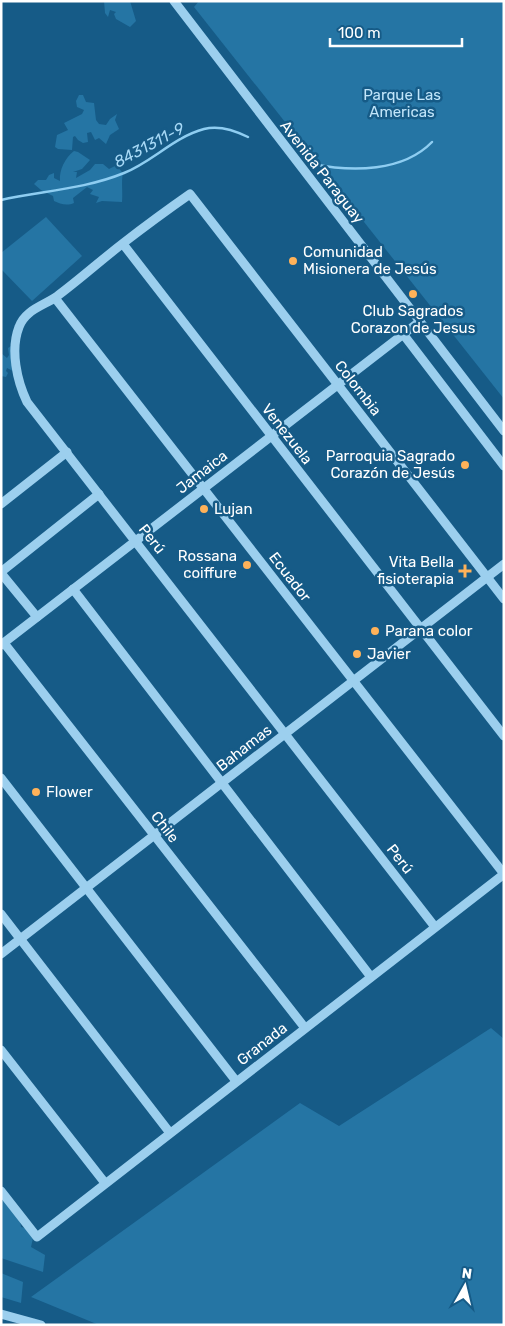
<svg xmlns="http://www.w3.org/2000/svg" width="505" height="1326" viewBox="0 0 505 1326" font-family="Rubik,sans-serif">
	<style>
		.green { fill: #2575a4 }
		.lines { fill: none; stroke-linecap: round; stroke-linejoin: round }
		.stream { stroke: #8ecdf1; stroke-width: 2.5 }
		.minor { stroke: #9ccfee; stroke-width: 9 }
		.poi-dot { fill: #ffb259; stroke: #165b87; stroke-width: 2 }
		.labels { text-anchor: middle; dominant-baseline: central; stroke-width: 5; stroke-linejoin: round; paint-order: stroke }
		.park-label { font-size: 15px; fill: #c1e5fa; stroke: #165b87 }
		.street-label { font-size: 15px; fill: #fff; stroke: #165b87 }
		.poi-label { font-size: 15px; fill: #fff; stroke: #165b87; text-anchor: start }
		.water-label { font-size: 16px; font-style: italic; fill: #a7d9f6; stroke: #165b87 }
	</style>
	<rect width="100%" height="100%" fill="#165b87"/>
	<g class="green">
		<path d="M104,1H130L136,21L130,27L116,19L114,14L116,12L110,10L108,17L105,13Z"/>
		<path d="M199,1H504V399L194,7Z"/>
		<path d="M79,95H83L86,102L94,103L96,120L99,124L106,125L110,119L117,114L115,120L119,129L110,135L106,144L99,138L95,140L91,132L87,133L88,142L83,143L78,140L75,136L73,137L72,150L58,149L55,147L57,135L68,130L64,123L82,114L84,110L77,107L76,101Z"/>
		<path d="M74,151L78,152L90,160L82,169L73,172H77L76,178L90,170L95,164H103L109,169L117,165L123,174C121,180 123,193 122,202L102,201L96,203L99,197L90,194L93,190L87,187L73,198L74,203C67,206 60,204 54,201L53,196L41,190L34,184L38,180H46L49,175L54,173V178L60,181C59,170 65,158 74,151Z"/>
		<path d="M46,217L82,256L32,301L1,269V253Z"/>
		<path d="M11,346L14,347L11,361L13,364V371L7,368L6,371L8,373L6,377L1,376V353L7,358L9,355L8,348Z"/>
		<path d="M491,1028L504,1039V1325H99L31,1297L300,1103L339,1126Z"/>
		<path d="M1,1198C13,1203 20,1215 21,1227L25,1228L33,1238L31,1247L45,1255L43,1272L1,1258Z"/>
		<path d="M1,1273L23,1282L21,1303L1,1297Z"/>
	</g>
	<g class="lines">
		<g class="stream">
			<path d="M313,164C352,172 403,172 432,142"/>
			<path d="M1,200C42,191 85,189 124,173C152,162 174,137 204,129C219,125 234,130 248,137"/>
		</g>
		<g class="minor">
			<path d="M174,1L504,431"/>
			<path d="M123,244L504,736"/>
			<path d="M55,298L504,874"/>
			<path d="M403,334L504,466"/>
			<path d="M1,504L67,452"/>
			<path d="M1,572L99,494"/>
			<path d="M1,573L37,617"/>
			<path d="M73,589L371,977"/>
			<path d="M4,643L305,1028"/>
			<path d="M1,645L419,322"/>
			<path d="M1,778L236,1081"/>
			<path d="M1,914L170,1133"/>
			<path d="M435,927L27,402C17,381 10,350 19,327C25,310 43,306 56,297C79,280 100,261 122,244C144,227 167,210 190,194L504,599"/>
			<path d="M1,954L504,564"/>
			<path d="M1,1050L105,1183"/>
			<path d="M1,1191L37,1237L504,874"/>
			<path d="M1,1314L41,1325"/>
		</g>
	</g>
	<g class="poi-dot">
		<circle cx="293" cy="261" r="5"/>
		<circle cx="413" cy="294" r="5"/>
		<circle cx="465" cy="465" r="5"/>
		<circle cx="204" cy="509" r="5"/>
		<circle cx="247" cy="565" r="5"/>
		<path d="M462.5 563.5h5v5h5v5h-5v5h-5v-5h-5v-5h5z"/>
		<circle cx="375" cy="631" r="5"/>
		<circle cx="357" cy="654" r="5"/>
		<circle cx="36" cy="792" r="5"/>
	</g>
	<g class="labels">
		<g class="park-label">
			<text x="402" y="95">Parque Las<tspan x="402" dy="17">Americas</tspan></text>
		</g>
		<g class="street-label">
			<text transform="translate(322 172) rotate(52)">Avenida Paraguay</text>
			<text transform="translate(358 388) rotate(52)">Colombia</text>
			<text transform="translate(287 434) rotate(52)">Venezuela</text>
			<text transform="translate(202 472) rotate(-38)">Jamaica</text>
			<text transform="translate(152 539) rotate(52)">Perú</text>
			<text transform="translate(290 577) rotate(52)">Ecuador</text>
			<text transform="translate(244 748) rotate(-38)">Bahamas</text>
			<text transform="translate(165 827) rotate(52)">Chile</text>
			<text transform="translate(400 859) rotate(52)">Perú</text>
			<text transform="translate(262 1044) rotate(-38)">Granada</text>
		</g>
		<g class="poi-label">
			<text x="303" y="252">Comunidad<tspan x="303" dy="17">Misionera de Jesús</tspan></text>
			<text x="413" y="311" text-anchor="middle">Club Sagrados<tspan x="413" dy="17">Corazon de Jesus</tspan></text>
			<text x="455" y="456" text-anchor="end">Parroquia Sagrado<tspan x="455" dy="17">Corazón de Jesús</tspan></text>
			<text x="214" y="509">Lujan</text>
			<text x="237" y="556" text-anchor="end">Rossana<tspan x="237" dy="17">coiffure</tspan></text>
			<text x="454" y="562" text-anchor="end">Vita Bella<tspan x="454" dy="17">fisioterapia</tspan></text>
			<text x="385" y="631">Parana color</text>
			<text x="367" y="654">Javier</text>
			<text x="46" y="792">Flower</text>
		</g>
		<g class="water-label">
			<text transform="translate(149 145) rotate(-28)">8431311-9</text>
		</g>
	</g>
	<rect width="505" height="1326" fill="none" stroke="#ffffff" stroke-width="5"/>
	<g transform="translate(465 1286) rotate(8)" stroke="#165b87" stroke-width="4" paint-order="stroke">
	<path d="M0-4L9 19L0 12L-9 19Z" fill="#ffffff"/>
	<text y="-8" font-size="14" font-weight="bold" text-anchor="middle" fill="#ffffff">N</text>
	</g>
	<path d="M330 38v8h132v-8" fill="none" stroke="#ffffff" stroke-width="2.5"/>
	<text x="338" y="38" font-size="15" fill="#ffffff" stroke="#165b87" stroke-width="4" paint-order="stroke">100 m</text>
</svg>
